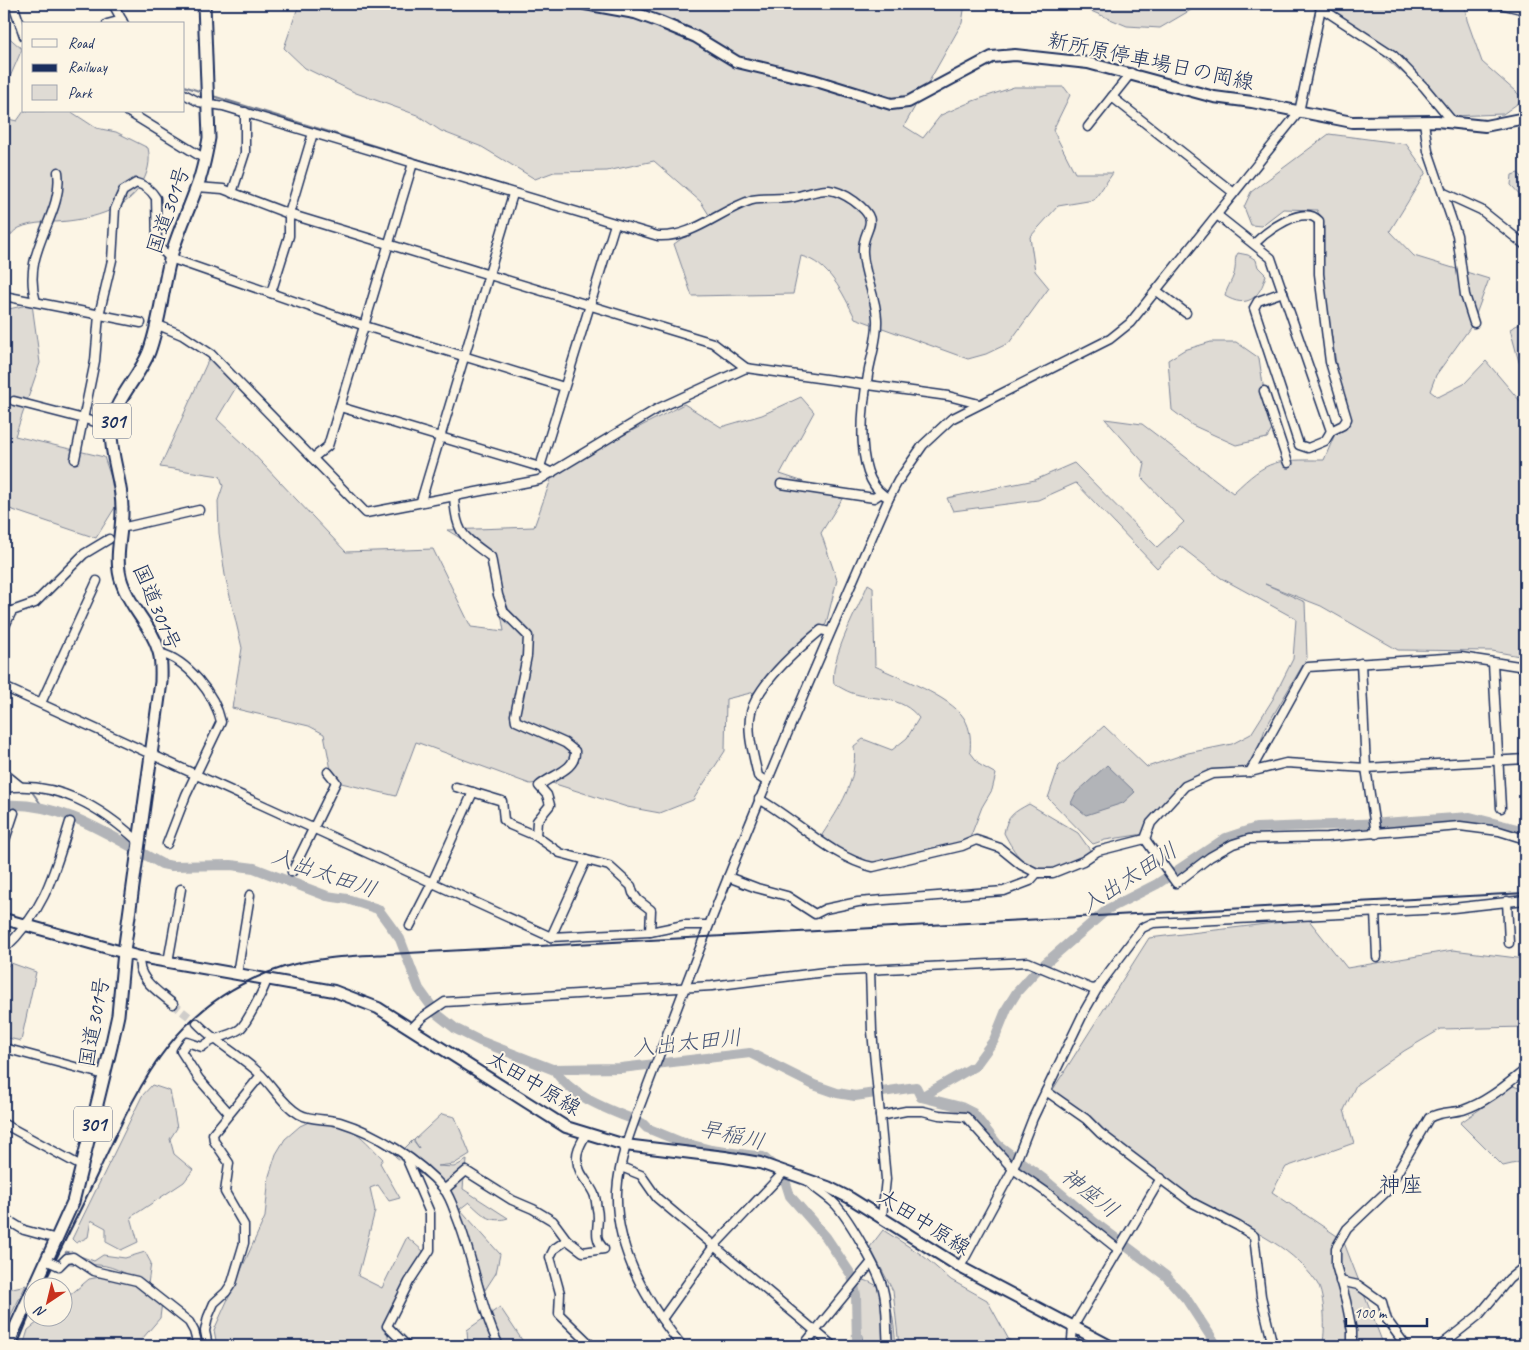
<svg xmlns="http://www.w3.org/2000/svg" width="1529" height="1350" viewBox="0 0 1529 1350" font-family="Caveat,'Klee One',sans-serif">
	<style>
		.green { fill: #dfdbd4; stroke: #7d8599 }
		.water { fill: #b2b4b8; stroke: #767f94 }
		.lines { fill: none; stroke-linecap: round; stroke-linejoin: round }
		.stream { stroke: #767f94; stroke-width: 2 }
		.river { stroke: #b2b4b8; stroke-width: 10 }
		.minor-tunnel { stroke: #cfcdca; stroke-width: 8; stroke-dasharray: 8 4; stroke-linecap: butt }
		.minor-casing { stroke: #1b2f5e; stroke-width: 11 }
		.major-casing { stroke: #1b2f5e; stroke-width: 14 }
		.highway-casing { stroke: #1b2f5e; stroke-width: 15 }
		.minor { stroke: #fcf5e5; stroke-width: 8 }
		.major { stroke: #fcf5e5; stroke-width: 10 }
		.highway { stroke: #fcf5e5; stroke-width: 11 }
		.rail { stroke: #1b2f5e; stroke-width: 2 }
		.minor-bridge-casing { stroke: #1b2f5e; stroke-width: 11; stroke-linecap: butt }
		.minor-bridge { stroke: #fcf5e5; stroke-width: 8 }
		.labels { text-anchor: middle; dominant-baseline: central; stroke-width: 4; stroke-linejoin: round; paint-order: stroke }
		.shield { fill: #fcf5e5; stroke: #5e6a86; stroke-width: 1 }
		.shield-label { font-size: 20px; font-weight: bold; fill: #1b2f5e }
		.street-label { font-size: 21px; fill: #1b2f5e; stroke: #fcf5e5 }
		.water-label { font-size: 22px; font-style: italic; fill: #485779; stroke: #fcf5e5 }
		.neighbourhood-label { font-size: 22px; fill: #1b2f5e; stroke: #fcf5e5 }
	</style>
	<rect width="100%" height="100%" fill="#fcf5e5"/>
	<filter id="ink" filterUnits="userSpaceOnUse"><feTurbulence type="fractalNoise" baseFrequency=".02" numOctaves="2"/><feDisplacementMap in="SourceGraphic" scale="10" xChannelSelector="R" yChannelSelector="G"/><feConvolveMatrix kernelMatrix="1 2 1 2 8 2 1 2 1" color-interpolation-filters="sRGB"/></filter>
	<g filter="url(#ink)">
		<g class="green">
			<path d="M302,4H698L724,9L731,4H965L962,23L904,126L923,138L941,115L973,101L1014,87H1064L1070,95L1053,130L1075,173H1113L1094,200L1058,206L1030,237L1035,271L1049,288L1009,343L986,354L968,359L855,318C843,293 829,263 801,256L793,294L692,296L674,244L711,218L701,202L654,161L607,171L554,172L535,179L482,147L441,131L417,115L356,93L305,68L284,48L297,10Z"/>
			<path d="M1074,4H1465L1467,20L1482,62L1524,99L1503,114L1452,116L1324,4H1201L1160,28L1127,26Z"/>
			<path d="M4,33L22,49L4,91Z"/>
			<path d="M24,111H70L96,128L116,132L148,148C151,161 148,173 141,185C127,209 94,218 68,221C52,223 34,221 19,228C13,231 7,239 4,245V118L17,121Z"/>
			<path d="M1329,134L1406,144L1426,172L1390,231L1414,256L1489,279L1472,325L1436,375L1430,391L1438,397L1464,384L1486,361L1525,407V657L1492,651L1398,650L1321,606L1265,584L1305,602L1307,658L1265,729L1252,768C1236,771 1216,771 1201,777C1184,785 1146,816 1144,834L1105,840L1093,844L1048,798L1059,766L1104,726L1147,767L1188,753L1232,744L1251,734L1273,699L1293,659L1296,619L1221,578L1180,546L1157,568L1076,483L1038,500L953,511L947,498L1035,480L1074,463L1157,547L1184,522L1142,478L1145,464L1105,419L1142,424L1233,493C1269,458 1276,460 1324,460L1344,413L1313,218L1320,217L1317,210L1283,209L1261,226L1251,225L1244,207L1251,192Z"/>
			<path d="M1518,173L1525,180V200L1511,185L1512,175Z"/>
			<path d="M1238,253L1248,255L1256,260L1258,267L1266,275C1260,298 1247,309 1225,296C1227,286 1234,279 1235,269C1236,262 1234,259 1238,253Z"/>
			<path d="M32,304L40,363L15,436L104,457L119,501L96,538L4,507V310Z"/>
			<path d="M1525,321V370L1519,362L1510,329Z"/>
			<path d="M1211,342H1236L1259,358L1264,391L1276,423L1267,438L1236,445L1192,425L1172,410L1168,360L1184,350Z"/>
			<path d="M211,354L241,379L217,419L246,446L346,552L433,549L471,627L504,631L491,557L447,530L534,527L554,471L684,404L721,427L762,415L801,397L814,412L780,474L801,481L842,499L821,533L837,580L826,624L790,657L763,690L726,699L725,751L693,800L660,813L627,807L549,782L530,784L416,742L396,796L337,782L332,775L324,734L309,726L232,708L242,648L225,575L219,533L218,501L223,486L220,476L160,467Z"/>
			<path d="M868,584L873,587L875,666C899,678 950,696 964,718C971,729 971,741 970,752L980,765L996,774L992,790L982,807L968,843L873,867L828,846L822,835C840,807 858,781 854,746L863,739L892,750L907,738L919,718C901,695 877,701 852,693C846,691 840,687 834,684C829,659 858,609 868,584Z"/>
			<path d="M1029,804L1078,833L1090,850L1089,857C1048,881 1026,877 1004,833C1007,816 1014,812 1029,804Z"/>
			<path d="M1308,919L1347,968L1453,950L1525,959V1027L1441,1029L1404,1051L1356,1085L1344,1110L1354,1143L1286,1167L1272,1192L1343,1240L1382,1341V1346H1322C1326,1333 1325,1295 1317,1283C1288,1241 1245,1229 1204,1204C1150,1170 1099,1132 1052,1091L1149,938Z"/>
			<path d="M11,963L36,972L21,1041L4,1037V969Z"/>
			<path d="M152,1085L170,1091L177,1128L170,1139L174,1154L193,1170L184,1182L131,1217L138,1242L121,1250L106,1242V1228L91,1220L88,1237L76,1243L72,1239L142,1096Z"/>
			<path d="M1513,1086L1525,1090V1161L1503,1166L1460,1123Z"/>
			<path d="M442,1114L455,1117L470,1154L454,1164L438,1166L454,1167L467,1160C467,1171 463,1178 463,1189L508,1218C490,1224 482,1214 469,1202L460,1209L500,1254L496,1273L485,1290L446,1192L396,1157L391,1150L404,1149L413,1140L419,1148L414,1140Z"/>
			<path d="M315,1119C353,1126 356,1131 383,1159L380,1163L400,1198L389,1201L378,1185L370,1188L375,1211L358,1276L382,1288L407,1237L423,1251V1259L401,1288L387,1326L389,1346H217L214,1330L265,1217L269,1176L276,1154L285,1139L300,1126Z"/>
			<path d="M883,1230L922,1255L951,1280L987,1300L1009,1340L1019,1346H899L893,1291L870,1247Z"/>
			<path d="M66,1251L94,1261L103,1255L125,1258L145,1252L151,1263L148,1284L145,1286C133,1277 115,1266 99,1265C86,1264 74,1266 61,1262Z"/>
			<path d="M106,1276L129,1279L162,1302L160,1318L136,1346H23L28,1330L43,1318H62L63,1301L89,1279Z"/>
			<path d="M864,1280C894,1288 893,1320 896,1346H864L853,1292Z"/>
			<path d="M26,1285L4,1329V1290Z"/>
			<path d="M500,1307L526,1346H468L467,1330Z"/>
		</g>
		<path class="water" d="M1107,765L1135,792L1123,803L1086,815L1071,803L1076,793Z"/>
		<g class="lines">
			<g class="stream">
				<path d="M184,86L202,92"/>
				<path d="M213,96L569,206"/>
				<path d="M30,789L43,807"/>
			</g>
			<g class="river">
				<path d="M4,805C62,801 112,837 162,864L172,866L231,865L254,868L327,896L347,899L378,909L400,939L419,989L437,1014L456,1029L480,1041L552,1069L621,1068L750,1053L814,1085L837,1093L855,1096L916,1087L921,1097"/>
				<path d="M554,1069C571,1098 613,1111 642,1123L647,1128L681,1142L711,1150L763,1157L783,1174L790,1196L826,1237L852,1276L856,1295L857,1346"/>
				<path d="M921,1097L975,1066L994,1040L1007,1008L1017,992L1035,972L1108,909L1157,884L1226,838L1256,828L1383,823L1470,817L1525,831"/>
				<path d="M921,1097L961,1107L973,1113L998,1145L1045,1180L1094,1222L1166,1276L1187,1300L1217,1346"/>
			</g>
			<path class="minor-tunnel" d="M173,1004L197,1023"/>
			<g class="minor-casing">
				<g id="minor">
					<path d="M13,4L24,36"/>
					<path d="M113,4L124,24"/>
					<path d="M1317,4L1321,8L1393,55L1424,87L1453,122"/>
					<path d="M1500,4L1525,10"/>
					<path d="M107,24L122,20"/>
					<path d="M184,94L199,102L223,106L658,236C693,238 720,210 752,200C766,197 780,200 794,197C821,191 828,183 854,201C885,224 861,227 863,253C864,276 876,296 877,319C878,339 871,356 868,375C862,408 853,482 889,498"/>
					<path d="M1112,97L1234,193"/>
					<path d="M127,111L205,159"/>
					<path d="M1424,122L1428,151L1457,235L1465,295L1474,323"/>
					<path d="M1088,127L1131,73"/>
					<path d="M197,187L223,189L289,214L713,343L746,368"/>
					<path d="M232,193L245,153V112"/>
					<path d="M1444,193L1481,210L1525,245"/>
					<path d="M1217,215L1271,258L1331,431L1343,425L1347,419L1330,362L1319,274V221C1303,203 1266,232 1254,244"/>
					<path d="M1157,291L1186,313"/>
					<path d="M1283,292L1258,301L1254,308L1299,445L1308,448L1325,441L1331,431"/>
					<path d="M271,293L289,236V214L313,133"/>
					<path d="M4,296L141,323"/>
					<path d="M36,302C20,250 64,217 58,172"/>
					<path d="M158,325L182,335L211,354L366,513L539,480L657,409L746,368L948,396L979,404"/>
					<path d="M1264,391L1288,463"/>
					<path d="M14,401L111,426"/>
					<path d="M340,407L540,467L552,473"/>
					<path d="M313,458L328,446L413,163"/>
					<path d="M75,459L95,361L99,315L112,260L115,209L123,191L136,183C145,185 151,190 156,198L157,245L170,258L365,326L564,387"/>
					<path d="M540,467L615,224"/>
					<path d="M781,484L874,498L880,494"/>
					<path d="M454,496C456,534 462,535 491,557L498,595L504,612L528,636L527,656L515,715L516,721L565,743L575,751C576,771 552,774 539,786L547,795L550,805L537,821L536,836"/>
					<path d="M421,501L513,194"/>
					<path d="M121,528L199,510"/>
					<path d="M4,628L12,611L35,603L84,554L109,539"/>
					<path d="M160,653C187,660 215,694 221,722L186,795L167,844"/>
					<path d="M1361,663L1366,768L1376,834"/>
					<path d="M1493,663L1501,808"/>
					<path d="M4,687L551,937L650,932L684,925H708"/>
					<path d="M41,703L97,581"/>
					<path d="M1250,772L1308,667L1461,657L1525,667"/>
					<path d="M4,773L20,786"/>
					<path d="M767,782L758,776C754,756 746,733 751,712C758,684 799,648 821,630L830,632"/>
					<path d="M456,787L502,801L504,820L510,825L536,836L560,853L609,866L631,886L633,893L638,900L651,910L650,932"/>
					<path d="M4,788C57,780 102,808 139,842"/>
					<path d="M759,799C795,819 834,859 873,867L962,846L976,840L1000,848L1021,865L1037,873H1053L1083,861L1098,851L1145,839L1151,823L1185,786L1212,774L1250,772L1286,763L1366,768L1525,759"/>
					<path d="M1145,839L1176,883L1210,857L1233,844L1249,839L1327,837L1460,826L1499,831L1525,839"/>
					<path d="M4,843L14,813"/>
					<path d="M292,872L336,782L328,772"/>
					<path d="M728,877L757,888L787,896L815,914L825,909L858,902L1004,891L1030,881L1037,873"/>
					<path d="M1507,901L1509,943"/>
					<path d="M1375,912L1377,957"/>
					<path d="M410,926L432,883L473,792"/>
					<path d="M551,937L586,860"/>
					<path d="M4,949C45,911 54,873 70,822"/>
					<path d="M140,957C135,978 160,993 173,1004"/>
					<path d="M168,962L181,889"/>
					<path d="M870,970L872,1031L886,1179L882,1217"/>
					<path d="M237,974L250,895"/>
					<path d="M197,1023C216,1043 240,1055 259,1073C273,1086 282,1104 299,1114C311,1121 327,1118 340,1122C376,1133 419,1160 444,1189C451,1198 454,1210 458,1220C474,1261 480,1306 499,1346"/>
					<path d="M411,1029L423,1017L445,1002L712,986L825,972L1028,962L1092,989L1098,988"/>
					<path d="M4,1048L105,1075"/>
					<path d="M1046,1091L1086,1119L1100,1133L1191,1202L1238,1226L1254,1236L1261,1296L1273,1346"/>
					<path d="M229,1113L199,1079L181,1051L187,1042L202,1047C215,1036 232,1036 241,1028C247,1022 265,988 267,979"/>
					<path d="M880,1116L906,1111H923L939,1115L966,1117L1013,1169L1046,1192L1119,1250"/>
					<path d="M4,1124L83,1167"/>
					<path d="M405,1155L430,1213V1250L409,1282L387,1326L407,1346"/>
					<path d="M621,1167L641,1175L657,1198L833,1346"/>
					<path d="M807,1180C815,1189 824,1194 833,1202C847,1215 879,1271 883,1289C888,1307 886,1327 888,1346"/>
					<path d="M444,1190L466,1171L512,1200L533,1209L553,1221L567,1240L583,1252L604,1249C591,1236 601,1224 597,1209C596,1204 596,1198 594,1194C589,1182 578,1175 577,1159C576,1150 582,1142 586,1134"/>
					<path d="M4,1218L24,1230L57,1239"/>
					<path d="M567,1240L554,1249L550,1257L560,1293L559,1314L592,1346"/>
					<path d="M59,1266L67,1258L73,1257L94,1271L137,1281L189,1322L194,1331L198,1346"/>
					<path d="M960,1267L1013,1169L1033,1118L1084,1012L1100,984L1142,928L1153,923L1444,909L1525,900"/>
					<path d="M1340,1281L1358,1285L1382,1302L1387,1320L1406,1346"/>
					<path d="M662,1319L714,1246L785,1171"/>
					<path d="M208,1346L205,1331L208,1317L214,1303L226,1292L232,1283L244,1243V1225L225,1192L229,1163L214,1141L213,1134L261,1075"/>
					<path d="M682,1346C647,1303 615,1250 617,1192C619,1158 632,1127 644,1095C658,1059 671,1023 685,987C748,822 818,660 889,498L898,481L923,445L951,419L1110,339L1130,323L1299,112L1321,8"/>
					<path d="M803,1346L871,1263"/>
					<path d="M1079,1346L1072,1339L1073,1327L1161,1178"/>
					<path d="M1352,1346V1331L1346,1301L1336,1265V1248L1347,1229L1386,1192L1429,1118C1440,1111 1452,1113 1463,1110C1487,1102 1506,1085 1525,1070"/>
					<path d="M1440,1346L1479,1315L1509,1279L1525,1266"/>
				</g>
			</g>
			<g class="major-casing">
				<g id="major">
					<path d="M585,4L635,13L660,22L696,37L737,62L813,80L891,104L908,102L992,57L1015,55L1088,63L1214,97L1252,102L1352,122L1437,121L1485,126L1525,118"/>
					<path d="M4,919L140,957L334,991L378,1008L566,1127L625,1145L725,1157L760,1163L828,1187L850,1198L960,1267L1110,1346"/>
				</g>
			</g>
			<g class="highway-casing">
				<g id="highway">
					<path d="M34,1288L73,1202L111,1047L118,1015L124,952L161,682C161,672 162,662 159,652C152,626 130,608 122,583C113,558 123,533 122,508C122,481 110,456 111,429C113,400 139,378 149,352C160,322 162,291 170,260C176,236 188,212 196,189C203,172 206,155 209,138L204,4"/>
					<path d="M7,1346L32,1291"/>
				</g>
			</g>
			<use href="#minor" class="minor"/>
			<use href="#major" class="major"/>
			<use href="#highway" class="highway"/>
			<g class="rail">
				<path d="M42,1288C60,1250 79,1213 97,1175C141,1081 176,1000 284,967C318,957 354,956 389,954L1525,893"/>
				<path d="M17,1346L32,1309"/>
			</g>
			<g class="minor-bridge-casing">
				<path id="minor-bridge" d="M50,1262L59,1266"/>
			</g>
			<use href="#minor-bridge" class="minor-bridge"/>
		</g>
	</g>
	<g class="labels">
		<g class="shield">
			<rect x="93" y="403.5" width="38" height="35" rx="4"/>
			<rect x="74" y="1106.5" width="38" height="35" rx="4"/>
		</g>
		<g class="shield-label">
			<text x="112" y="421">301</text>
			<text x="93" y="1124">301</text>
		</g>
		<g class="street-label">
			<text transform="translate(1151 61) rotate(12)">新所原停車場日の岡線</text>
			<text transform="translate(168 210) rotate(-71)">国道301号</text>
			<text transform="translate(157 607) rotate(67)">国道301号</text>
			<text transform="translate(94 1022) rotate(-80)">国道301号</text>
			<text transform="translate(534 1083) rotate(31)">太田中原線</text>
			<text transform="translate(924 1222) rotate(32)">太田中原線</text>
		</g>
		<g class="water-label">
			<text transform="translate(324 873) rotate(19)">入出太田川</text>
			<text transform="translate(1129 878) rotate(-33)">入出太田川</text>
			<text transform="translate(687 1043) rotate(-6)">入出太田川</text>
			<text transform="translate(732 1135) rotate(13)">早稲川</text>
			<text transform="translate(1090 1193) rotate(38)">神座川</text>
		</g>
		<g class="neighbourhood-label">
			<text x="1401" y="1185">神座</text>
		</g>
	</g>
	<rect width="1529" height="1350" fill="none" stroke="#fcf5e5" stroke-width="20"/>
	<rect x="10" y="10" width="1509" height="1330" fill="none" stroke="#1b2f5e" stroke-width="2" filter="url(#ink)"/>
	<rect x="22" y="22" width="162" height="90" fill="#fcf5e5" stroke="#a2a6af"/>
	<rect x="32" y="39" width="25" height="8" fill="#fcf5e5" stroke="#a2a6af"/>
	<text x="68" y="48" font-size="15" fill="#1b2f5e">Road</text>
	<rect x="32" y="64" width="25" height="8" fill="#1b2f5e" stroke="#a2a6af"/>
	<text x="68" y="72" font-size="15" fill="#1b2f5e">Railway</text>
	<rect x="32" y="85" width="25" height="15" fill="#dfdbd4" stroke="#a2a6af"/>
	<text x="68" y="98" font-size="15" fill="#1b2f5e">Park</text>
	<g transform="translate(48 1302) rotate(215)"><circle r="24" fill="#fcf5e5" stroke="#a2a6af"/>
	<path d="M0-4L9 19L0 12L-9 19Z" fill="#c8321e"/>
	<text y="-8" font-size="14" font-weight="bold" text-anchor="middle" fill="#1b2f5e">N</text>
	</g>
	<path d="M1346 1318v8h81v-8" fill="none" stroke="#1b2f5e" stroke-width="2.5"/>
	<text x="1354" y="1318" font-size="15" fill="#1b2f5e" stroke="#fcf5e5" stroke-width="4" paint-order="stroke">100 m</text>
</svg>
